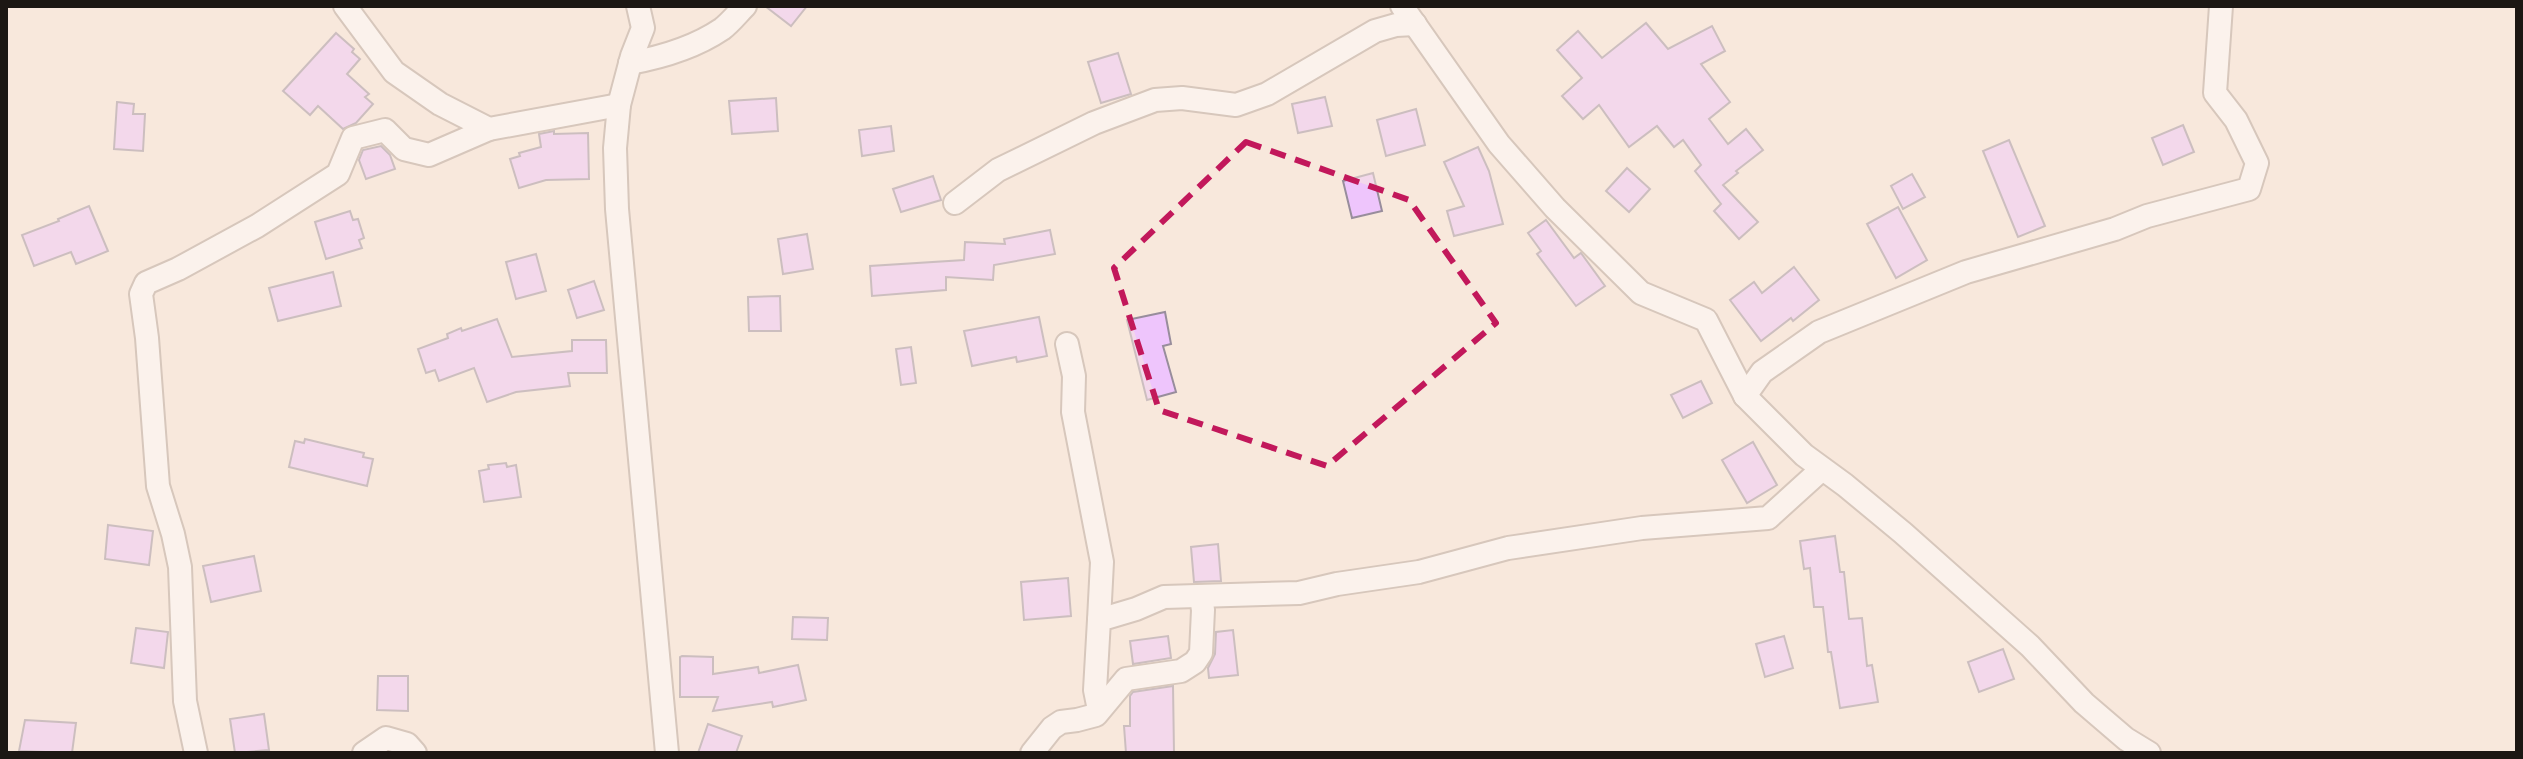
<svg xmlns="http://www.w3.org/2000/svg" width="2523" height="759" viewBox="0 0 2523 759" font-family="Manrope,sans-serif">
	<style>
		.building { fill: #eec5fc; stroke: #988d9c; stroke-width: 2 }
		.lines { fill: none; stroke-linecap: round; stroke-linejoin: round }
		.street-casing { stroke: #afa094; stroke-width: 26 }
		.street { stroke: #fff; stroke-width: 22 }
		.marked { fill: none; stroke: #c2185b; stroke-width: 6; stroke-dasharray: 16 10; stroke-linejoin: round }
	</style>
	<rect width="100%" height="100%" fill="#f8e8dc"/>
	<g class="building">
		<path d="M765,6H807L791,26Z"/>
		<path d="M1646,23L1668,49L1712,26L1725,51L1701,64L1730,102L1709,119L1728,144L1746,129L1763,150L1736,171L1738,173L1723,185L1758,222L1739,239L1714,211L1721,204L1695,171L1701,165L1683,140L1674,147L1657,126L1629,147L1599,105L1583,119L1562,96L1582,78L1557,50L1578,31L1602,58Z"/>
		<path d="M336,33L354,49L352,52L360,59L347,74L369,94L365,97L373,104L356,123L343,129L318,106L310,115L283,91Z"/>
		<path d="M1118,53L1131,94L1101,103L1088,62Z"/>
		<path d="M1325,97L1332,126L1298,133L1292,104Z"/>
		<path d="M776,98L778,131L732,134L729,101Z"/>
		<path d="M117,102L134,104L133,114H145L143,151L114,149Z"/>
		<path d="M1416,109L1425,145L1386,156L1377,120Z"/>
		<path d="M2183,125L2194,152L2163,165L2152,138Z"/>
		<path d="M891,126L894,151L862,156L859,130Z"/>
		<path d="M554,131V134L588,133L589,179L546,180L519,188L510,159L520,156L519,153L541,147L539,134Z"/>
		<path d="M2009,140L2045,226L2018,237L1983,151Z"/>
		<path d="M381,146L390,155L395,169L366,179L359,160L363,150Z"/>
		<path d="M1478,147L1489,171L1503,224L1454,236L1447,211L1464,206L1444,162Z"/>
		<path d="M1627,168L1650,189L1629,212L1606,191Z"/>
		<path d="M1373,173L1382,211L1352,218L1343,181Z"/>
		<path d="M1912,174L1925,197L1903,209L1891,186Z"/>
		<path d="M933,176L941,200L901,212L893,189Z"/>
		<path d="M89,206L108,251L76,264L71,252L34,266L22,235L59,221L58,219Z"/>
		<path d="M1898,207L1927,260L1896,278L1867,224Z"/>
		<path d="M350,211L353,220L358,219L364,238L359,240L362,248L326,259L315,222Z"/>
		<path d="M1546,220L1574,258L1581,253L1605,286L1576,306L1537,254L1541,251L1528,233Z"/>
		<path d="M1050,230L1055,254L994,265L993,280L946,277V290L872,296L870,266L964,260L965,242L1005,244L1004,239Z"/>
		<path d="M807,234L813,269L783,274L778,239Z"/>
		<path d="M536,254L546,291L516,299L506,262Z"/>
		<path d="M1794,267L1819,300L1793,321L1791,318L1761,341L1730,300L1754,282L1762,293Z"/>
		<path d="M333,272L341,306L278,321L269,288Z"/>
		<path d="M594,281L604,310L577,318L568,290Z"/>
		<path d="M780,296L781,331H749L748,297Z"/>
		<path d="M1165,312L1171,344L1163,346L1176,392L1147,400L1127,320Z"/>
		<path d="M1039,317L1047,356L1017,362L1016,357L972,366L964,331Z"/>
		<path d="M497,319L512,357L572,351V340H606L607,373H568L570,386L516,392L487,402L474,368L439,381L435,370L426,373L418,349L448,338L447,334L461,328L462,331Z"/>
		<path d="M911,347L916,383L901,385L896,349Z"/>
		<path d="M1701,381L1712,403L1683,418L1671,395Z"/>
		<path d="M305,439L364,453L363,457L373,459L367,486L289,467L295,441L304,443Z"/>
		<path d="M1753,442L1777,485L1747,503L1722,460Z"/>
		<path d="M506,463L507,467L516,465L521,497L484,502L479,471L489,469L488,465Z"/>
		<path d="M108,525L153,531L149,565L105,559Z"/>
		<path d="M1835,536L1840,572H1844L1849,619L1862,618L1867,666L1872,665L1878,702L1840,708L1831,652H1828L1823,607H1814L1810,568L1804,569L1800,541Z"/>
		<path d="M1218,544L1221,581L1194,582L1191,547Z"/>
		<path d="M254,556L261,591L211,602L203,566Z"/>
		<path d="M1068,578L1071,616L1024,620L1021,582Z"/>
		<path d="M793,617L828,618L827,640L792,639Z"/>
		<path d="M136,628L168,632L164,668L131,663Z"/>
		<path d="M1233,630L1238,675L1209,678L1208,668L1215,654L1216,632Z"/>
		<path d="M1168,636L1171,658L1133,664L1130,641Z"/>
		<path d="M1784,636L1793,668L1765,677L1756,644Z"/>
		<path d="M2003,649L2014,679L1979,692L1968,662Z"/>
		<path d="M682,656L713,657V674L758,667L759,673L798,665L806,700L773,707L772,702L713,711L718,697H680V657Z"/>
		<path d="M378,676H408V711L377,710Z"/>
		<path d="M1173,686L1174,753H1126L1124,726H1130V696L1133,692Z"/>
		<path d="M264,714L269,750L235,753L230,719Z"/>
		<path d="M25,720L76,723L72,753L19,751Z"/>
		<path d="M708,724L742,736L736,753H698Z"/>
	</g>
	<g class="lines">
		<g class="street-casing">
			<g id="street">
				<path d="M345,6L394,72L440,104L489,129L619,105"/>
				<path d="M638,6L643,28L632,56L619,105L615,148L617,209L667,753"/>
				<path d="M1402,6L1499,144L1555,208L1641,293L1706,320L1745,396L1804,455L1845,485L1903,533L2030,646L2084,703L2126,739L2149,753"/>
				<path d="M630,63C663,57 694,48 722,29C730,23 738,13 745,6"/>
				<path d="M955,203L998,170L1094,123L1155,100L1182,98L1236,105L1267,94L1375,31L1396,25L1415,24"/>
				<path d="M1067,344L1074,376L1073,412L1102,562L1099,620"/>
				<path d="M1745,396L1762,372L1819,332L1966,272L2115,229L2147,216L2249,189L2257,163L2236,120L2215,93L2221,6"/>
				<path d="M1099,710L1095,690L1099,620L1136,609L1164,597L1299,593L1337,584L1419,572L1508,548L1642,528L1768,518L1822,469"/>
				<path d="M196,753L185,701L180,567L173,534L158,486L147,338L141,294L146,283L178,269L257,226L338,174L353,138L385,130L404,149L429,155L489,129"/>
				<path d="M364,753L386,738L407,744L415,753"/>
				<path d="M1032,753L1052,728L1061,722L1077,720L1096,715L1126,679L1181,671L1195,662L1201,653L1203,610L1201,597"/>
			</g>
		</g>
		<use href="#street" class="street"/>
	</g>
	<path d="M0 0H2523V759H0ZM1246,142L1409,200L1496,323L1327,466L1159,410L1114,268Z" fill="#f8e8dc" fill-opacity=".55" fill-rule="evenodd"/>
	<path class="marked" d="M1246,142L1409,200L1496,323L1327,466L1159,410L1114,268Z"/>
	<rect width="2523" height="759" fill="none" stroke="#1c1713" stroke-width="16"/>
</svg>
